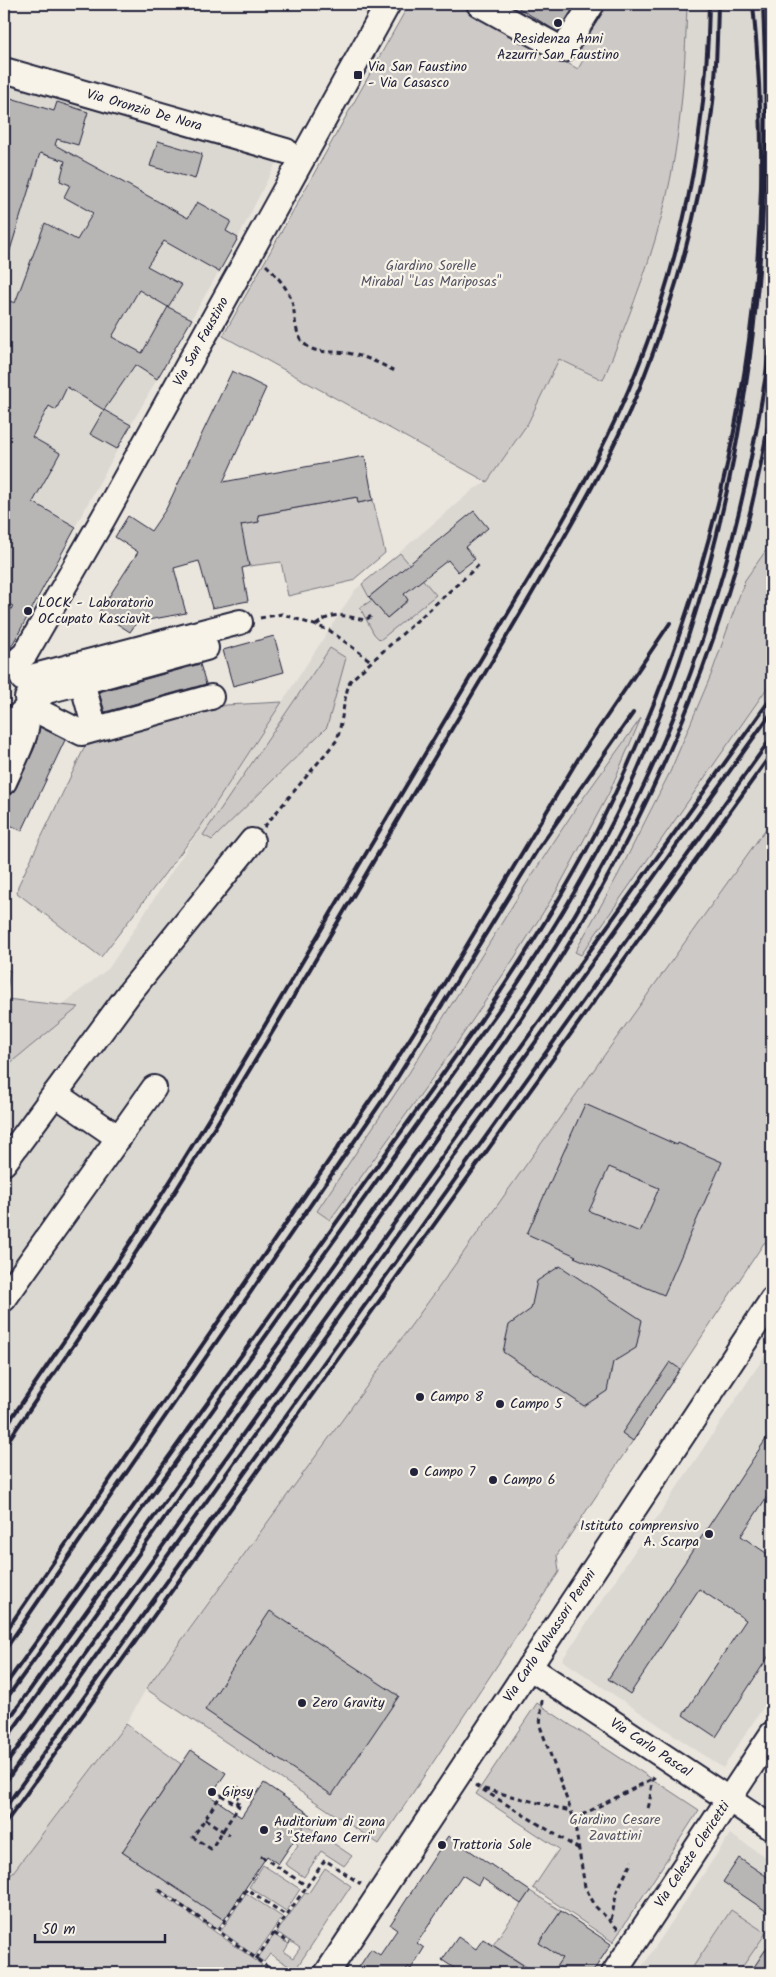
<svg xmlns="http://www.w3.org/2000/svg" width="776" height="1977" viewBox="0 0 776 1977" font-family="Kalam,sans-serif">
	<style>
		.built { fill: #dbd8d2; fill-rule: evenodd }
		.green { fill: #cdc9c6; stroke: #787680 }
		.building { fill: #b8b6b5; stroke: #22223b; fill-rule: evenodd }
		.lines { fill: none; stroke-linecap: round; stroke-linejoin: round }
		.minor-casing { stroke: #22223b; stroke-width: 28 }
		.path { stroke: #22223b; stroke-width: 3; stroke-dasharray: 5 4; stroke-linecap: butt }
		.minor { stroke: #f7f3e8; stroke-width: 24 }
		.rail { stroke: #22223b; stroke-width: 4 }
		.poi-dot { fill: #22223b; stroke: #f7f3e8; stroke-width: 2 }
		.labels { text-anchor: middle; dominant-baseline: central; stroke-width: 4.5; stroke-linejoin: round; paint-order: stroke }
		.poi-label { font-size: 14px; fill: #22223b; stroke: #f7f3e8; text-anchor: start }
		.street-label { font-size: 14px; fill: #22223b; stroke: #f7f3e8 }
		.park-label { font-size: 14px; fill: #555465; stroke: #f7f3e8 }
	</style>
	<rect width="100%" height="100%" fill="#eae6de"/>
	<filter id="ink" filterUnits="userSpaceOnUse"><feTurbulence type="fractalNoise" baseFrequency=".02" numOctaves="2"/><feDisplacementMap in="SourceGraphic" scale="10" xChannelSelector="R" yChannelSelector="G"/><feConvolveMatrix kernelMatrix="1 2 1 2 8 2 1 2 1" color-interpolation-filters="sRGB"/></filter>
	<g filter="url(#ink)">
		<g class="built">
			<path d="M334,4H373L367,14Z"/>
			<path d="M687,4H772V542L745,580L711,675L670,772L618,875L576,952L581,954L772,681V820L434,1294L146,1689L126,1724L4,1884V1046L31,1029L109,968L355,590L474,489L487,482L528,423L559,359L603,380L638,295L662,217L678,137L686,44ZM640,721L609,793L556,892L515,957L449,1055L330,1220L318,1211L409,1073L519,895L576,808Z"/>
			<path d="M4,81L270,158L276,163L238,238L131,425L45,582L4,653Z"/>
			<path d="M772,1345V1694L723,1768L562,1660Z"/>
			<path d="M730,1834L772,1861V1973H638Z"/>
		</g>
		<g class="green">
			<path d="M409,4H463L578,69L586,55L571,45L598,4H687C685,75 680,150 661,219C646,275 625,327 603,380L559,359L528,423L487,482L223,336Z"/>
			<path d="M357,497L358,503L373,500L385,553L352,581L288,596L281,562L249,566L240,525L259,522L258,515Z"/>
			<path d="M772,542V681L581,955L575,952L618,875L670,772L711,675L745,580Z"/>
			<path d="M400,553L436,595L380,640L374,634L360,608L372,600L387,618L408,601L404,594L408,590L396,575L369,597L362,584Z"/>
			<path d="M330,648L346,658L327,727L212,840L203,835Z"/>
			<path d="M282,702L199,829L101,957L17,893L18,886L88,740L226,705Z"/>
			<path d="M641,718L609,793L556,892L515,957L449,1055L330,1220L317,1211L409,1073L519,895L576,808Z"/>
			<path d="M772,820V1241L764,1243L557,1555L559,1572L379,1844L146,1689L434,1294Z"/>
			<path d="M10,970L6,999L79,1007L4,1068V971Z"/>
			<path d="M537,1703L699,1810L613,1942L533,1888L559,1849L476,1794Z"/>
			<path d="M126,1724L181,1764L122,1852L224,1920L217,1929L158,1888L156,1890L262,1965L257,1973H4V1884Z"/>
			<path d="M305,1824L352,1856L344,1866L321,1851L304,1877L285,1864L298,1845L294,1841Z"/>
			<path d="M263,1865L300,1889L286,1911L249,1887Z"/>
			<path d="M325,1868L351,1886L295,1970L270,1954L264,1962L258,1958L274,1935L289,1944L284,1952L293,1958L300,1948L277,1932L305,1893L308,1894Z"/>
			<path d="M530,1891L561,1911L539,1943L562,1958L552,1973H536L493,1945Z"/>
			<path d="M246,1893L282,1917L255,1956L221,1931Z"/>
			<path d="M731,1910L766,1933L738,1973H702L693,1967Z"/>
		</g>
		<g class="building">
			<path d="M512,4H576L558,32Z"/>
			<path d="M4,96L54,111L57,102L88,112L78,145L57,139L55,145L188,218L197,202L231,221L226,231L238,238L219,272L164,241L147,266L182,285L168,307L192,319L157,379L135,365L104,410L67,387L56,410L49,406L32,437L60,453L33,502L76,527L10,649L4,654V620L13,606L4,602V299L15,303L45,223L77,240L93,213L64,197L70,185L60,181L65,161L40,153L7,260H4ZM139,290L168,307L142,353L112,337Z"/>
			<path d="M158,141L202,154L195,179L150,166Z"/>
			<path d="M232,371L266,388L223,482L365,456L373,500L358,503L357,497L258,515L259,522L241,525L249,566L242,568L248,601L212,608L199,561L174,568L186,613L137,622L130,632L99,612L138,552L115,537L128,516L151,531L166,509Z"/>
			<path d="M104,410L131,425L117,449L90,434Z"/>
			<path d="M474,511L488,528L465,547L475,559L458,572L448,560L404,594L408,600L387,618L369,597Z"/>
			<path d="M274,636L284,672L233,686L223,650Z"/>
			<path d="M200,664L206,684L105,712L99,692Z"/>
			<path d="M40,727L65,740L22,831L4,822V800L6,796L12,793L16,788L35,747Z"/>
			<path d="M585,1104L677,1145L678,1143L722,1162L664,1295L574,1257L576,1256L527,1234ZM609,1167L659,1188L640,1232L589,1211Z"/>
			<path d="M560,1266L642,1320L636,1348L613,1362L607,1391L584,1406L503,1352L509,1325L531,1309L537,1281Z"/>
			<path d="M670,1362L680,1369L633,1441L622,1433Z"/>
			<path d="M772,1430V1489L741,1536L772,1557V1651L716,1737L683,1715L746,1620L699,1589L630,1694L608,1679Z"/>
			<path d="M270,1611L399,1696L332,1795L205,1710Z"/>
			<path d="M191,1750L226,1773L210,1796L241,1817L264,1783L311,1815L278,1864L267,1856L224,1920L122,1852Z"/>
			<path d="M448,1836L530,1891L521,1904L482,1878L478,1885L462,1875L417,1943L424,1948L411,1969L408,1967L404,1973H355L371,1949L380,1955L397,1930L390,1925Z"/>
			<path d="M739,1858L772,1880V1915L723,1882Z"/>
			<path d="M561,1911L611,1944L592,1973H552L562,1958L539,1943Z"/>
			<path d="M458,1937L476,1949L483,1939L523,1965L517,1973H451L454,1968L442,1960Z"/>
			<path d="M772,1940V1973H750Z"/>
		</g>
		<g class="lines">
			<g class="minor-casing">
				<g id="minor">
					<path d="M479,4L563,50L592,4"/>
					<path id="s1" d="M4,70L286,151"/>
					<path id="s2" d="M4,670L15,663L25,654L104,517L388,4"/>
					<path d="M23,679L240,622"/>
					<path d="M82,682L206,648"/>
					<path d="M28,706L82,733L211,697"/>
					<path d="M4,734L7,726L46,691L82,682L95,729"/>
					<path d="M4,782C17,753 32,731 27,698"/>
					<path d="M55,1094L119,1138"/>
					<path d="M4,1163L130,992L252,841"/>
					<path d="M4,1299L154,1088"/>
					<path id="s3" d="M529,1667L772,1828"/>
					<path id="s4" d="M327,1973L772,1300"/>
					<path id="s5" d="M614,1973L772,1734"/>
				</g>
			</g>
			<g class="path">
				<path d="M266,265C276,275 286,286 291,299C297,314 292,335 307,346C318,355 338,350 352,354C367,357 381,364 395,371"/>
				<path d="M260,618L282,614L329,630L371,661"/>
				<path d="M316,625C335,610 343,616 365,620L373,615"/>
				<path d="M264,827L337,740C343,720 343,700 350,681L481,563"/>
				<path d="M542,1700L540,1726L574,1819L585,1887L596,1907L619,1930"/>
				<path d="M475,1785L579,1849"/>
				<path d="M484,1789L570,1811"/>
				<path d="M221,1795L239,1806L211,1849L193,1837Z"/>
				<path d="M236,1805L240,1799L227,1790L229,1787L238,1793L241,1789L238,1787"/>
				<path d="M648,1808C652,1797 649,1783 656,1774"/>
				<path d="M205,1819L229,1835"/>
				<path d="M574,1819L652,1779"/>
				<path d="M261,1856L307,1886L325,1860L361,1884"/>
				<path d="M159,1890L218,1931"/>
				<path d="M611,1920L617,1891L632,1861"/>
				<path d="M274,1933L290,1943"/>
				<path d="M256,1959L307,1886"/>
				<path d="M276,1973L218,1931L247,1889L287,1916"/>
			</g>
			<use href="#minor" class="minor"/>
			<g class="rail">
				<path d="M768,528L772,521"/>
				<path d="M4,1429C57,1351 111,1273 162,1194C236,1078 304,958 374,840C419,763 465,687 510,610C559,529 607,448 641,359C685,245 707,126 709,4"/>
				<path d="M4,1447C61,1363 119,1281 173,1195C252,1068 329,938 404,809C449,733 494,659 538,583C575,519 612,455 640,387C673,304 698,215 710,126C716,86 717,45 718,4"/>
				<path d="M4,1634L382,1083L433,1002L578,759L670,623"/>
				<path d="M4,1651L391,1088L538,849L633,713"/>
				<path d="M4,1687L482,1019C532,945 581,868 618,787C705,599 756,394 761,187C762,126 759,65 753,4"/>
				<path d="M4,1702L516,986C557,924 595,860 627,793C741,547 776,273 763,4"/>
				<path d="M4,1726L478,1065C535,983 587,900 632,810C706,660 751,496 772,331"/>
				<path d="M4,1742L498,1052C636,857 735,639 772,402"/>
				<path d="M4,1767L772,697"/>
				<path d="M4,1784L772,712"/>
				<path d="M4,1809L772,737"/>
				<path d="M4,1825L772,753"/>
			</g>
		</g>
	</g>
	<g class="poi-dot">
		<circle cx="558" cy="23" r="5"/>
		<rect x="353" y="70" width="10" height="10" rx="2.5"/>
		<circle cx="28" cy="611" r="5"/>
		<circle cx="420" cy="1397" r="5"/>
		<circle cx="500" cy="1404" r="5"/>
		<circle cx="414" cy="1472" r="5"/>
		<circle cx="493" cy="1480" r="5"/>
		<circle cx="709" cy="1534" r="5"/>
		<circle cx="302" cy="1703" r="5"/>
		<circle cx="212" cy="1792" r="5"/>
		<circle cx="264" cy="1830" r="5"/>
		<circle cx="442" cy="1845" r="5"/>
	</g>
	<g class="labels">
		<g class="poi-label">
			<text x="558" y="39" text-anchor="middle">Residenza Anni<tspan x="558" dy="16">Azzurri San Faustino</tspan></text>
			<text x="368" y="67">Via San Faustino<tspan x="368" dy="16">- Via Casasco</tspan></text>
			<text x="38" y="603">LOCK - Laboratorio<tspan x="38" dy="16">OCcupato Kasciavìt</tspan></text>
			<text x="430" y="1397">Campo 8</text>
			<text x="510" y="1404">Campo 5</text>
			<text x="424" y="1472">Campo 7</text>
			<text x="503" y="1480">Campo 6</text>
			<text x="699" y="1526" text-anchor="end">Istituto comprensivo<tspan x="699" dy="16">A. Scarpa</tspan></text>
			<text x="312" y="1703">Zero Gravity</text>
			<text x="222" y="1792">Gipsy</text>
			<text x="274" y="1822">Auditorium di zona<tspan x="274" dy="16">3 "Stefano Cerri"</tspan></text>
			<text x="452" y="1845">Trattoria Sole</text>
		</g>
		<g class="street-label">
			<text stroke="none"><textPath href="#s1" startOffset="146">Via Oronzio De Nora</textPath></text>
			<text stroke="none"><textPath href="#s2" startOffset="385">Via San Faustino</textPath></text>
			<text stroke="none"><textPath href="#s4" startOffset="404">Via Carlo Valvassori Peroni</textPath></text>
			<text stroke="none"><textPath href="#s3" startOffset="146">Via Carlo Pascal</textPath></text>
			<text stroke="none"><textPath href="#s5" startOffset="142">Via Celeste Clericetti</textPath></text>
		</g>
		<g class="park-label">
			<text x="431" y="266">Giardino Sorelle<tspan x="431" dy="16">Mirabal "Las Mariposas"</tspan></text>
			<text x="615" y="1820">Giardino Cesare<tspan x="615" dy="16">Zavattini</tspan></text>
		</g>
	</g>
	<rect width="776" height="1977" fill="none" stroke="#f7f3e8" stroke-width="20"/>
	<rect x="10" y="10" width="756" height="1957" fill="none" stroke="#22223b" stroke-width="2" filter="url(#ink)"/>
	<path d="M35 1934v8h130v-8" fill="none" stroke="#22223b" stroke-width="2.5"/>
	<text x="42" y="1934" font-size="15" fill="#22223b" stroke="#f7f3e8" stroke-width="4" paint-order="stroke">50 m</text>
</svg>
